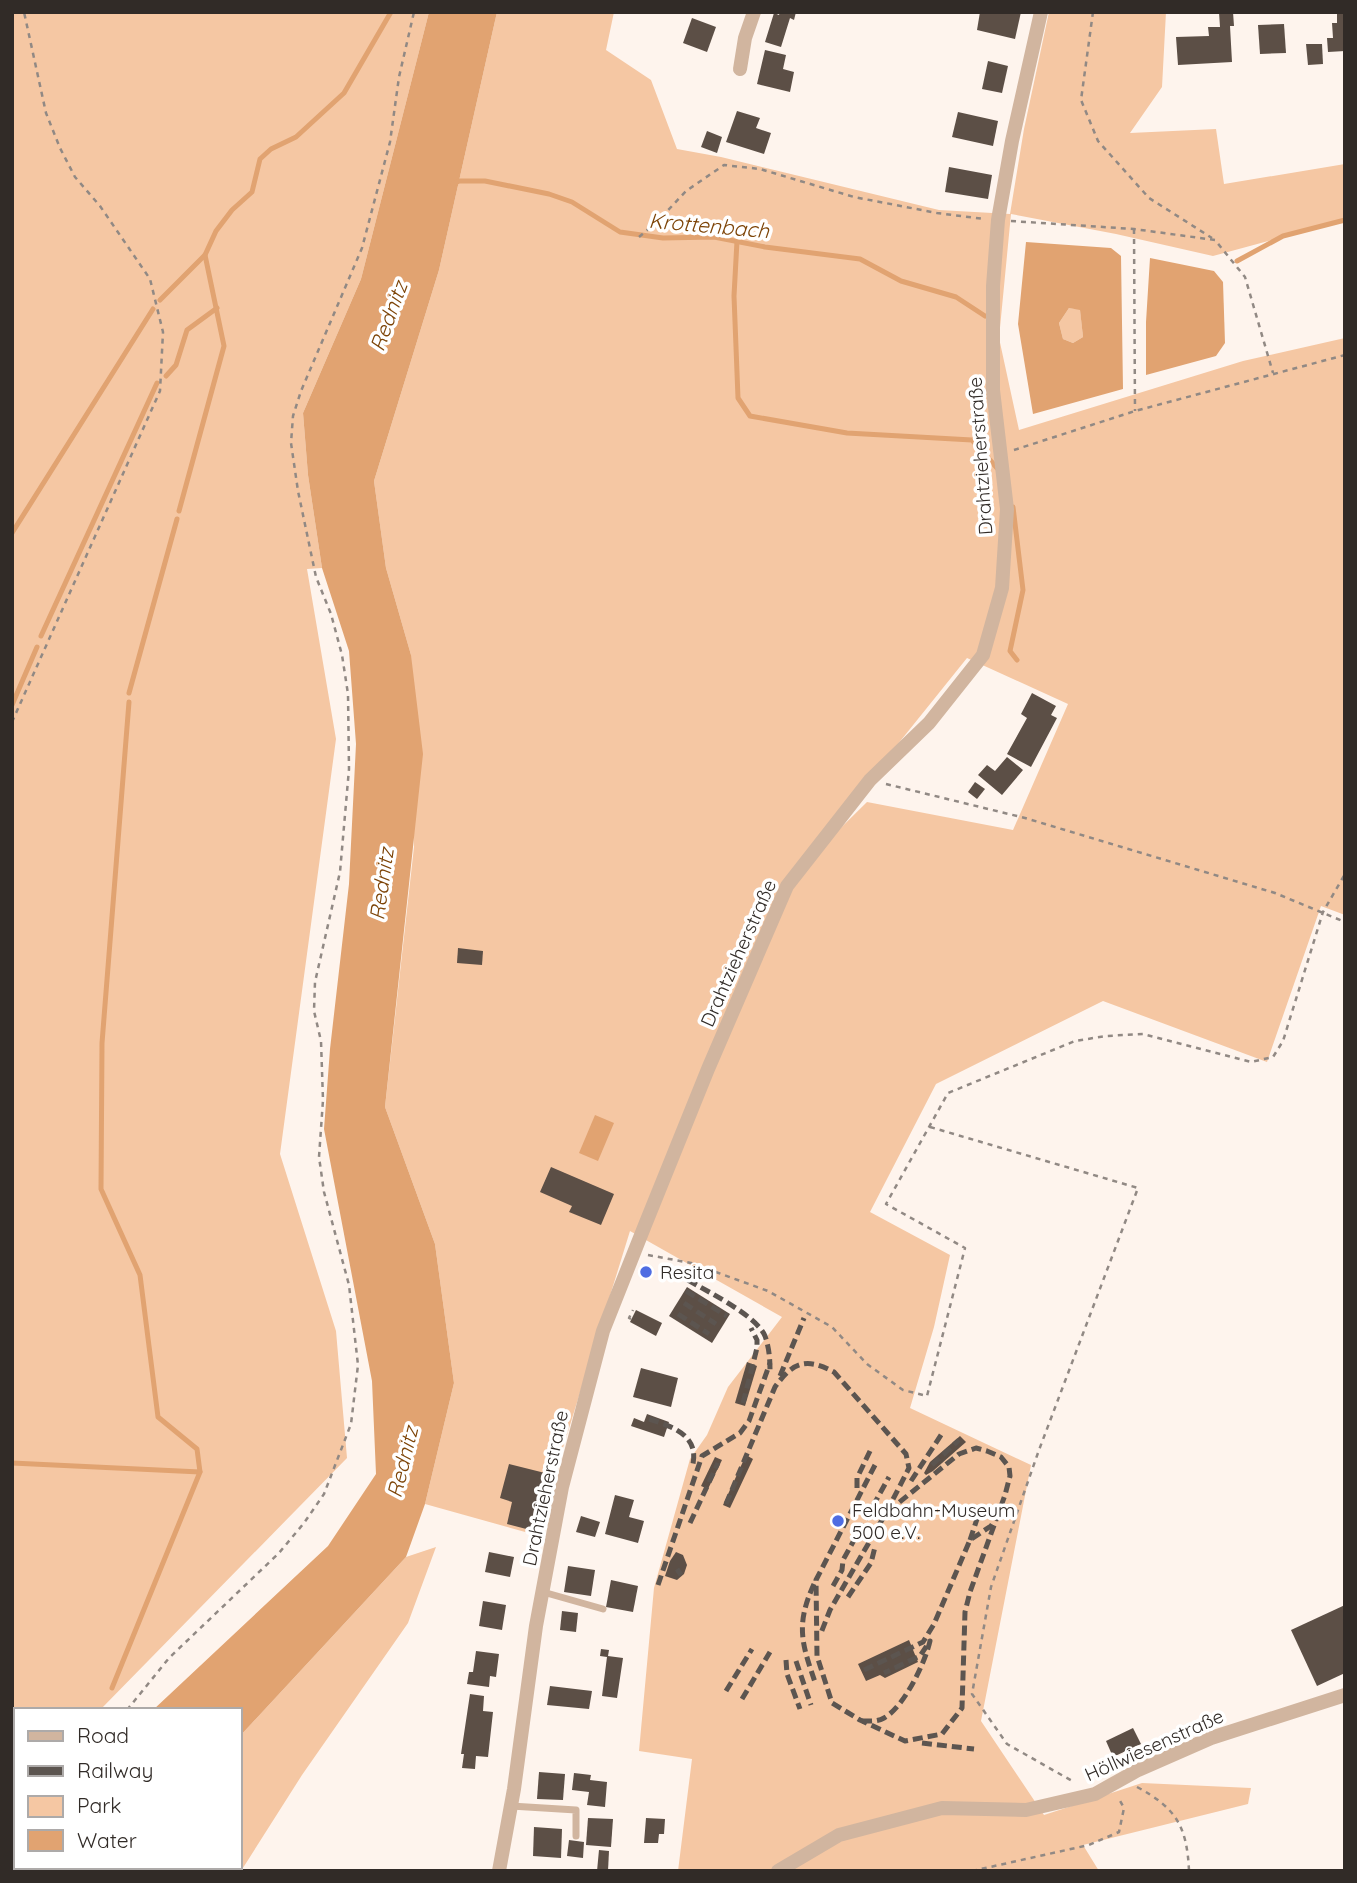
<svg xmlns="http://www.w3.org/2000/svg" width="1357" height="1883" viewBox="0 0 1357 1883" font-family="Quicksand,sans-serif">
	<style>
		.green { fill: #f5c7a3; fill-rule: evenodd }
		.water { fill: #e1a371; fill-rule: evenodd }
		.lines { fill: none; stroke-linecap: round; stroke-linejoin: round }
		.stream { stroke: #e1a371; stroke-width: 5 }
		.building { fill: #5c4f46 }
		.path { stroke: #918984; stroke-width: 2.5; stroke-dasharray: 5 5; stroke-linecap: butt }
		.lane { stroke: #d1b59f; stroke-width: 7 }
		.street { stroke: #d1b59f; stroke-width: 14 }
		.rail { stroke: #5c5550; stroke-width: 5; stroke-dasharray: 10 5; stroke-linecap: butt }
		.poi-dot { fill: #4f6de2; stroke: #fff; stroke-width: 2.5 }
		.labels { text-anchor: middle; dominant-baseline: central; stroke-width: 7; stroke-linejoin: round; paint-order: stroke }
		.street-label { font-size: 19px; fill: #312b27; stroke: #fff }
		.poi-label { font-size: 19px; fill: #312b27; stroke: #fff; text-anchor: start }
		.water-label { font-size: 21px; font-style: italic; fill: #7d4407; stroke: #fff }
	</style>
	<rect width="100%" height="100%" fill="#fef4ed"/>
	<g class="green">
		<path d="M12,12H429L361,279L303,413L308,475L322,568L307,569L336,739L280,1154L336,1331L347,1458L100,1710H16V1867H42L40,1871H12Z"/>
		<path d="M497,12H614L606,50L651,80L677,149L721,157L939,210L1010,214L1024,129L1049,12H1166L1162,87L1130,133L1216,129L1224,184L1345,164V220L1213,256L1116,234L1011,214L999,338L1019,430L1243,361L1345,338V915L1321,906L1267,1062L1103,1001L936,1084L870,1212L950,1255L934,1327L910,1408L1031,1465L981,1721L1044,1815L1142,1783L1251,1788L1248,1804L1083,1845L1099,1871H678L692,1759L639,1751L654,1588L690,1459L707,1435L728,1387L782,1317L630,1231L536,1535L425,1504L454,1383L435,1244L385,1107L414,847L411,655L386,568L374,481L439,270ZM967,658L1068,704L1013,830L867,802L791,877Z"/>
		<path d="M1069,308L1080,309L1083,337L1073,343L1063,339L1059,323Z"/>
		<path d="M436,1547L408,1623L302,1775L241,1871H125L128,1867H240V1736L406,1557Z"/>
	</g>
	<g class="water">
		<path d="M429,12H497L439,270L374,481L386,568L411,655L423,754L385,1107L435,1244L454,1383L425,1504L406,1557L240,1736V1710H153L328,1546L376,1474L372,1381L324,1129L330,1049L349,884L356,744L349,651L322,568L308,475L303,413L361,279Z"/>
		<path d="M1026,242L1111,248L1121,256L1123,389L1033,414L1018,324ZM1069,308L1080,310L1083,337L1073,343L1063,339L1059,323Z"/>
		<path d="M1150,258L1214,271L1223,282L1225,343L1216,356L1146,375V322Z"/>
		<path d="M595,1115L614,1123L598,1161L579,1153Z"/>
		<path d="M57,1867H128L125,1871H56Z"/>
	</g>
	<g class="lines">
		<g class="stream">
			<path d="M453,184L459,181H485L549,194L572,202L620,232L663,238L714,237L765,247L860,259L901,281L956,297L985,316"/>
			<path d="M737,241L734,296L738,398L750,416L847,433L972,440L997,468"/>
			<path d="M1237,261L1283,236L1345,220"/>
			<path d="M160,300L205,255L216,231L232,210L252,192L260,159L271,149L296,137L344,93L391,12"/>
			<path d="M166,376L176,365L187,330L217,308"/>
			<path d="M1013,507L1023,590L1010,651L1017,660"/>
			<path d="M179,511L224,346L205,255"/>
			<path d="M12,533L153,309"/>
			<path d="M41,636L157,383"/>
			<path d="M129,693L177,519"/>
			<path d="M12,705L37,647"/>
			<path d="M12,1463L200,1472"/>
			<path d="M112,1688L200,1472L197,1449L158,1417L140,1275L101,1189L102,1043L129,702"/>
		</g>
	</g>
	<g class="building">
		<path d="M780,12H796L794,20L790,18L781,47L765,42L774,13L779,15Z"/>
		<path d="M980,12H1021L1015,39L977,30Z"/>
		<path d="M1219,12H1233L1234,26H1230L1232,62L1178,65L1176,37L1209,36L1208,27H1220Z"/>
		<path d="M1337,12H1345V51L1328,52L1327,38H1333L1332,23H1337Z"/>
		<path d="M692,18L716,27L707,52L683,43Z"/>
		<path d="M1284,24L1286,53L1260,54L1258,25Z"/>
		<path d="M1306,44H1322L1323,64L1308,65Z"/>
		<path d="M765,50L786,55L783,69L794,72L790,92L757,84Z"/>
		<path d="M988,61L1008,66L1002,93L982,89Z"/>
		<path d="M737,111L760,118L756,128L771,133L764,154L726,142Z"/>
		<path d="M958,112L998,121L993,146L952,137Z"/>
		<path d="M707,131L722,137L717,153L701,147Z"/>
		<path d="M949,167L992,175L988,199L945,192Z"/>
		<path d="M1032,693L1056,706L1051,715L1057,718L1031,767L1007,754L1027,718L1021,714Z"/>
		<path d="M1007,757L1023,770L1002,795L978,775L987,765L995,771Z"/>
		<path d="M975,782L985,789L977,799L968,792Z"/>
		<path d="M458,948L483,951L482,965L457,963Z"/>
		<path d="M551,1167L614,1194L601,1225L569,1212L572,1206L540,1192Z"/>
		<path d="M687,1287L730,1314L712,1343L669,1316Z"/>
		<path d="M636,1310L662,1323L656,1336L630,1322Z"/>
		<path d="M747,1362L757,1366L745,1406L735,1403Z"/>
		<path d="M641,1368L678,1378L671,1407L633,1397Z"/>
		<path d="M647,1414L669,1422L664,1437L631,1426L634,1418L644,1422Z"/>
		<path d="M960,1436L966,1442L933,1471L926,1475L924,1473L930,1462Z"/>
		<path d="M746,1455L753,1459L730,1508L723,1505Z"/>
		<path d="M715,1457L722,1460L708,1489L701,1486Z"/>
		<path d="M509,1464L549,1474L534,1531L507,1524L512,1502L500,1498Z"/>
		<path d="M615,1495L634,1500L629,1517L644,1521L638,1543L605,1534Z"/>
		<path d="M581,1516L600,1522L595,1537L576,1532Z"/>
		<path d="M489,1552L514,1557L510,1577L485,1572Z"/>
		<path d="M676,1552L683,1555L687,1565L684,1574L677,1580L665,1576L670,1561Z"/>
		<path d="M568,1566L595,1570L591,1596L564,1592Z"/>
		<path d="M611,1580L638,1586L633,1612L606,1607Z"/>
		<path d="M483,1601L506,1605L502,1630L479,1626Z"/>
		<path d="M1345,1605V1673L1317,1686L1291,1630Z"/>
		<path d="M562,1611L578,1613L576,1632L560,1630Z"/>
		<path d="M909,1640L918,1662L885,1678L880,1675L866,1681L858,1664Z"/>
		<path d="M601,1649L609,1650L608,1656L623,1658L617,1698L602,1696L607,1657L600,1656Z"/>
		<path d="M476,1651L499,1654L496,1677L490,1676L489,1687L467,1684L469,1672H473Z"/>
		<path d="M550,1686L592,1691L589,1709L547,1705Z"/>
		<path d="M470,1694L484,1696L483,1711L493,1712L488,1757L476,1756L475,1769L462,1768L464,1754H461Z"/>
		<path d="M1133,1728L1141,1744L1113,1757L1106,1741Z"/>
		<path d="M539,1772L565,1774L563,1800L537,1799Z"/>
		<path d="M574,1773L591,1775L590,1780L607,1782L605,1807L587,1805L589,1792L572,1790Z"/>
		<path d="M588,1818L613,1819L611,1847L586,1845Z"/>
		<path d="M646,1818L665,1819L664,1834H659L658,1843H644Z"/>
		<path d="M534,1827L562,1829L561,1858L533,1856Z"/>
		<path d="M569,1840L584,1842L583,1858L567,1856Z"/>
		<path d="M599,1850L609,1851L608,1871H597Z"/>
	</g>
	<g class="lines">
		<g class="path">
			<path d="M1093,12L1081,100L1098,141L1149,198L1212,238"/>
			<path d="M1011,221L1134,229L1215,240L1245,277L1273,373"/>
			<path d="M1134,229L1135,411"/>
			<path d="M639,237L658,221L686,191L724,165L760,169L854,197L937,213L984,219"/>
			<path d="M1014,450L1135,411L1345,355"/>
			<path d="M12,722L160,391L163,332L150,279L100,206L75,177L60,148L46,113L24,12"/>
			<path d="M886,784L1025,818L1275,893L1345,922"/>
			<path d="M930,1127L1138,1188L1039,1450L991,1587L972,1694L1007,1744L1074,1782"/>
			<path d="M648,1255L691,1263L768,1291L832,1327L867,1364L903,1390L927,1396L965,1248L886,1204L948,1093L1075,1041L1106,1036L1143,1034L1251,1062L1273,1057L1283,1041L1323,912L1345,874"/>
			<path d="M631,1319L629,1318L633,1310"/>
			<path d="M127,1710L169,1658L279,1553L304,1523L324,1494L351,1424L358,1365L349,1285L324,1192L319,1157L323,1100L321,1041L314,1011L315,982L340,872L349,769L348,694L342,655L331,614L316,577L298,491L291,443L293,416L301,391L362,248L390,142L399,77L414,12"/>
			<path d="M1137,1787C1176,1808 1187,1826 1189,1871"/>
			<path d="M50,1871L52,1867"/>
			<path d="M972,1871L1089,1845L1119,1832L1124,1808L1118,1797"/>
		</g>
		<g class="lane">
			<path d="M543,1592L603,1609"/>
			<path d="M511,1806L576,1810V1836"/>
		</g>
		<g class="street">
			<path d="M740,69L745,38L754,12"/>
			<path d="M499,1871L514,1789L536,1626L562,1487L603,1331L645,1225L708,1069L787,886L870,780L929,723L983,655L1002,588L1007,509L993,390V286L998,220L1012,141L1041,12"/>
			<path d="M778,1871L839,1835L942,1808L1026,1810L1095,1794L1138,1770L1211,1738L1345,1695"/>
		</g>
		<g class="rail">
			<path d="M688,1280C708,1292 756,1315 765,1336C769,1347 770,1359 770,1370"/>
			<path d="M686,1291L727,1316"/>
			<path d="M684,1303L716,1324"/>
			<path d="M678,1314L709,1334"/>
			<path d="M780,1376L804,1318"/>
			<path d="M743,1403L757,1348V1340L751,1328"/>
			<path d="M649,1419C674,1427 701,1436 692,1468"/>
			<path d="M875,1465L816,1580L817,1656L832,1703L860,1720L905,1741L942,1734L962,1708L965,1612L970,1592L1005,1495L1010,1476L1009,1467L1001,1457L987,1451L976,1448L959,1454L886,1513"/>
			<path d="M932,1465L959,1440"/>
			<path d="M911,1481L943,1432"/>
			<path d="M857,1488V1478L871,1449"/>
			<path d="M726,1504L775,1387C793,1362 806,1357 834,1372L906,1454L909,1468L886,1513L830,1610L821,1633"/>
			<path d="M690,1523L718,1463"/>
			<path d="M970,1540L979,1513"/>
			<path d="M677,1569L681,1575"/>
			<path d="M814,1584C795,1626 802,1644 816,1685"/>
			<path d="M658,1585L702,1456L740,1433L749,1421L770,1363"/>
			<path d="M833,1586L842,1570L843,1560L889,1477"/>
			<path d="M848,1597L871,1563L875,1547"/>
			<path d="M786,1660L787,1674L800,1709"/>
			<path d="M796,1661L811,1705"/>
			<path d="M864,1670L923,1642L934,1624L970,1540L991,1526L997,1517"/>
			<path d="M726,1691L752,1649"/>
			<path d="M742,1699L770,1652"/>
			<path d="M862,1721C870,1721 877,1722 884,1718C904,1707 925,1663 930,1641L920,1656L884,1673"/>
			<path d="M922,1743L974,1749"/>
		</g>
	</g>
	<g class="poi-dot">
		<circle cx="646" cy="1272" r="7"/>
		<circle cx="838" cy="1521" r="7"/>
	</g>
	<g class="labels">
		<g class="street-label">
			<text transform="translate(980 456) rotate(-94)">Drahtzieherstraße</text>
			<text transform="translate(738 953) rotate(-66)">Drahtzieherstraße</text>
			<text transform="translate(545 1488) rotate(-78)">Drahtzieherstraße</text>
			<text transform="translate(1154 1745) rotate(-24)">Höllwiesenstraße</text>
		</g>
		<g class="poi-label">
			<text x="660" y="1272">Resita</text>
			<text x="852" y="1510">Feldbahn-Museum<tspan x="852" dy="22">500 e.V.</tspan></text>
		</g>
		<g class="water-label">
			<text transform="translate(709 225) rotate(5)">Krottenbach</text>
			<text transform="translate(388 316) rotate(-70)">Rednitz</text>
			<text transform="translate(381 884) rotate(-82)">Rednitz</text>
			<text transform="translate(402 1462) rotate(-76)">Rednitz</text>
		</g>
	</g>
	<rect width="1357" height="1883" fill="none" stroke="#312b27" stroke-width="28"/>
	<rect x="14" y="1708" width="228" height="161" fill="#ffffff" stroke="#adaaa9" stroke-width="2"/>
	<rect x="28" y="1731" width="35" height="10" fill="#d1b59f" stroke="#adaaa9" stroke-width="2"/>
	<text x="77" y="1743" font-size="21" fill="#312b27">Road</text>
	<rect x="28" y="1766" width="35" height="10" fill="#5c5550" stroke="#adaaa9" stroke-width="2"/>
	<text x="77" y="1778" font-size="21" fill="#312b27">Railway</text>
	<rect x="28" y="1796" width="35" height="21" fill="#f5c7a3" stroke="#adaaa9" stroke-width="2"/>
	<text x="77" y="1813" font-size="21" fill="#312b27">Park</text>
	<rect x="28" y="1830" width="35" height="21" fill="#e1a371" stroke="#adaaa9" stroke-width="2"/>
	<text x="77" y="1848" font-size="21" fill="#312b27">Water</text>
</svg>
